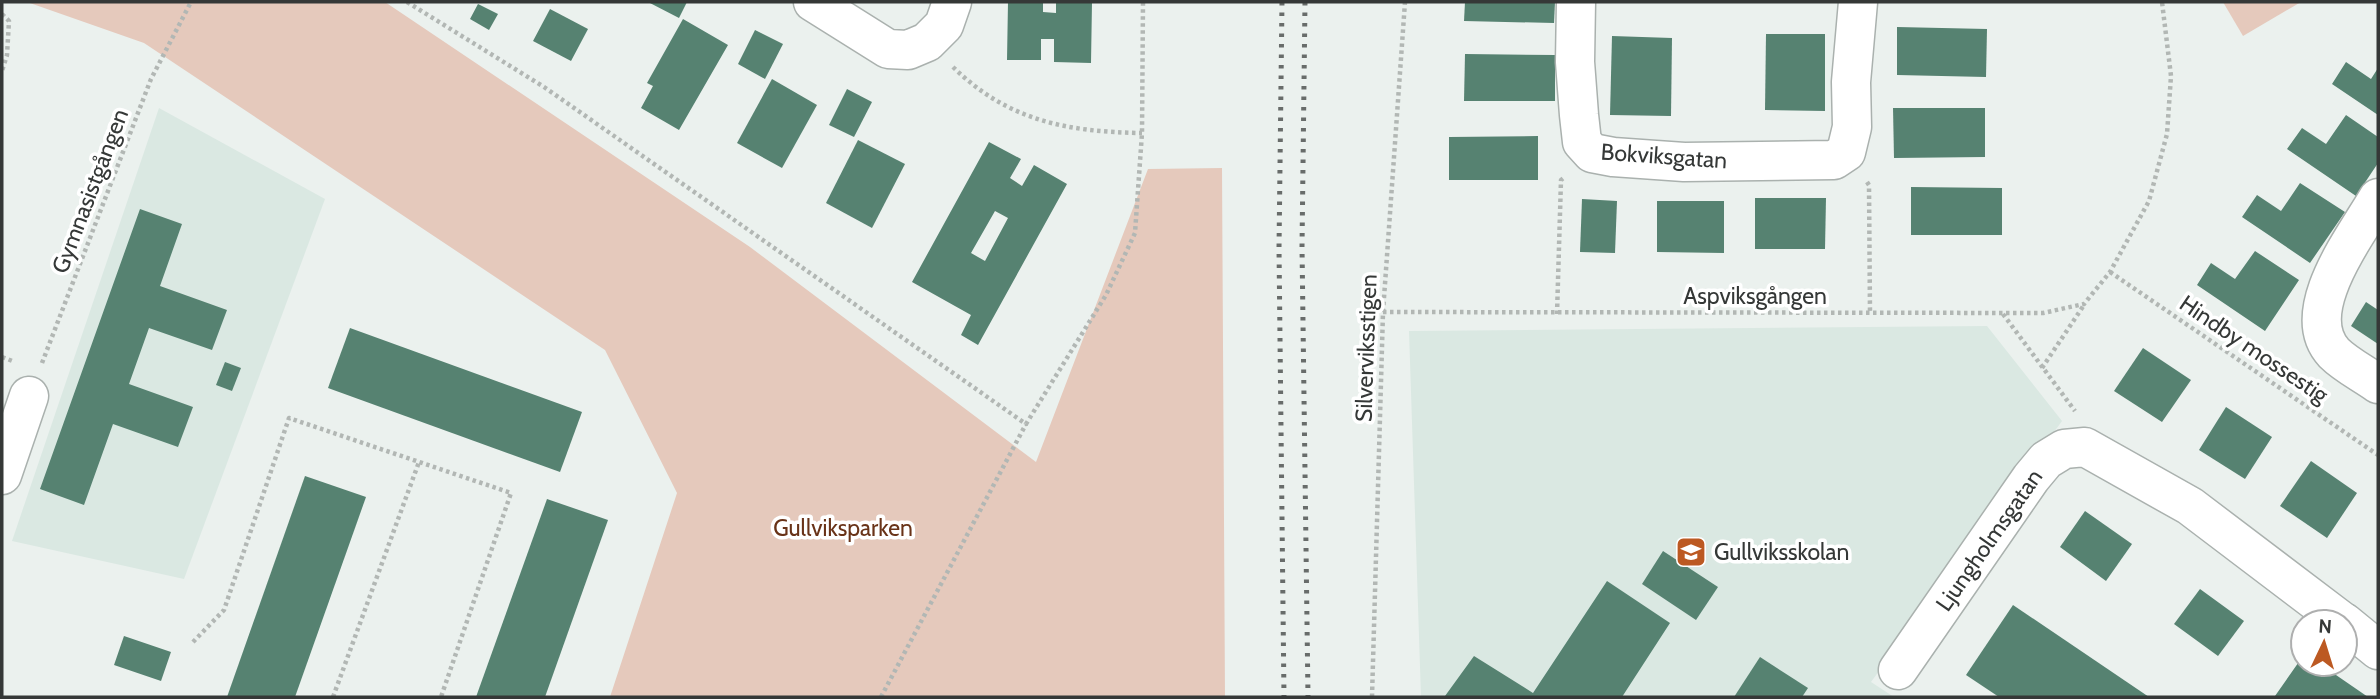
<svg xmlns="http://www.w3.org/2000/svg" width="2380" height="699" viewBox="0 0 2380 699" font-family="Cabin,sans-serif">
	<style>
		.built { fill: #dae8e2 }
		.green { fill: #e5c9bc }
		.building { fill: #568271; fill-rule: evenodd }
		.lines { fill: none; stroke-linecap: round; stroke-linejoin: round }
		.minor-casing { stroke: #aab1ae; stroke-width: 41 }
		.path { stroke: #b2b7b4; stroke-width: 4.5; stroke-dasharray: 3.5 3.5; stroke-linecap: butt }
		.minor { stroke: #fff; stroke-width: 38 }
		.rail { stroke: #686c6a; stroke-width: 5; stroke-dasharray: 3.5 7; stroke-linecap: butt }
		.labels { text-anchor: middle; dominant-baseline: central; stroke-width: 7; stroke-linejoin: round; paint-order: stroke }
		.street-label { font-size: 23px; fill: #353837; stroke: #fff }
		.park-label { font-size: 23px; fill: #693318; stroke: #fff }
		.poi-label { font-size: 23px; fill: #353837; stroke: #fff; text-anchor: start }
	</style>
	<rect width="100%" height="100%" fill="#ebf1ee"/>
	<g class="built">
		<path d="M159,108L325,199L184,579L12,541Z"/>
		<path d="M1987,326L2062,421L1871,682L1894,697H1421L1409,331Z"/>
	</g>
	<g class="green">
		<path d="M27,2H385L750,247L1036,462L1148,169L1222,168L1225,697H610L677,493L605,350L144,43Z"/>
		<path d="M2223,2H2301L2243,36Z"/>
	</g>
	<g class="building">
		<path d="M648,2H687L679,18Z"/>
		<path d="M1008,2H1043V12L1056,13V2H1092L1091,63L1054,62V39H1041V60H1007Z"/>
		<path d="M1465,2H1555L1554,23L1464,21Z"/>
		<path d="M478,4L498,14L489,30L470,19Z"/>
		<path d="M550,9L588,29L571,61L533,41Z"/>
		<path d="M683,19L728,45L679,130L641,108L653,86L647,83Z"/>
		<path d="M1897,27L1987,29L1986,77L1897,75Z"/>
		<path d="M755,30L783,44L765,79L738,64Z"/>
		<path d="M1766,34H1825V111L1765,110Z"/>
		<path d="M1612,36L1672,38L1671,116L1610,115Z"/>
		<path d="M1465,54L1555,55V101H1464Z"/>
		<path d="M2346,62L2371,79L2378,68V115L2332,84Z"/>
		<path d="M772,79L817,105L782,168L737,143Z"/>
		<path d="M847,89L872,102L854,137L829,125Z"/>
		<path d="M1893,108H1985V157L1894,158Z"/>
		<path d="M2346,115L2378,137V163L2356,196L2287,149L2302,128L2326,144Z"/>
		<path d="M1538,136V180H1449V137Z"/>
		<path d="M858,140L905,164L872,228L826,203Z"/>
		<path d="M989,142L1021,159L1010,178L1022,186L1034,165L1067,184L978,345L961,335L971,315L912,282ZM995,211L1008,218L985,261L971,253Z"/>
		<path d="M2300,183L2345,212L2310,263L2242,217L2257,195L2281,211Z"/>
		<path d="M1911,187L2002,188V235H1911Z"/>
		<path d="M1755,198H1826L1825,249H1755Z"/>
		<path d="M1582,199L1617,201L1615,253L1580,252Z"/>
		<path d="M1657,201H1724V253L1657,252Z"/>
		<path d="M140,209L182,224L160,286L227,310L212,350L149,328L129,384L193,407L178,447L113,424L84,505L40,489Z"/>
		<path d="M2255,251L2299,280L2265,331L2197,285L2211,263L2235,279Z"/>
		<path d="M2366,302L2378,310V344L2351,326Z"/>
		<path d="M350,328L582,412L560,472L328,388Z"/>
		<path d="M2143,348L2191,380L2162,422L2114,391Z"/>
		<path d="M225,362L241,368L232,391L216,385Z"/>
		<path d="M2226,407L2272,437L2245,479L2199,450Z"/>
		<path d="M2311,461L2357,493L2327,538L2280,506Z"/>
		<path d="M305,476L366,497L295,697H227Z"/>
		<path d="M547,499L608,520L545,697H476Z"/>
		<path d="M2085,511L2132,544L2106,581L2060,547Z"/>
		<path d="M1663,551L1718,587L1696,620L1642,584Z"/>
		<path d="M1607,581L1670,623L1622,697L1445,696L1474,656L1533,693Z"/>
		<path d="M2200,589L2244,621L2218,656L2174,624Z"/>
		<path d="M2013,605L2149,697H1999L1966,675Z"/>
		<path d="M124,636L171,652L161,681L114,665Z"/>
		<path d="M2303,656V664H2320L2368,697H2276L2275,696Z"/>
		<path d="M1760,657L1808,688L1802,697H1734Z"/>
	</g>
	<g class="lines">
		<g class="minor-casing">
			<g id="minor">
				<path d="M813,2L888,49L908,50L927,42L944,25L952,2"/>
				<path d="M1576,2L1575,62L1579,115L1582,142L1592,153L1613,157L1684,162L1834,160L1846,152L1852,127L1851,82L1858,2"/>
				<path d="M2378,198C2356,236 2296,312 2334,353C2346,365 2364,374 2378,384"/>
				<path d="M2,475L29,396"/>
				<path d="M2345,623L2378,650"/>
				<path d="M1898,670L2031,478L2046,460L2064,449L2085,447L2190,506L2343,622"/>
			</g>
		</g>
		<g class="path">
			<path d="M407,2L544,87L1026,424L1106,295L1135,233L1142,133L1143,2"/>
			<path d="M2,14L9,21L7,55L2,71"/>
			<path d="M953,67C1008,121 1068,132 1142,133"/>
			<path d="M1867,182L1869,185L1870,314"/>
			<path d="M2110,272L2378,455"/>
			<path d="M1383,312L2043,313L2084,304L2110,272L2149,201L2167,134L2171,76L2162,2"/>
			<path d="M1557,314L1561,180L1565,177"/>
			<path d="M2003,314L2075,411"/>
			<path d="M2,357L15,362"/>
			<path d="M42,363L151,79L191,2"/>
			<path d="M2042,368L2084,305"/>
			<path d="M193,642L224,610L289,418L511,493L441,697"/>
			<path d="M333,697L419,462"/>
			<path d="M881,697L1026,424"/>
			<path d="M1372,697L1383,312L1405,2"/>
		</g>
		<use href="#minor" class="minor"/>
		<g class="rail">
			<path d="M1282,2L1279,248L1284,697"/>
			<path d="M1305,2L1302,247L1308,697"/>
		</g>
	</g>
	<defs>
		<g id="school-square" transform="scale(1.575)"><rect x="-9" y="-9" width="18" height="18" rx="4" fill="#bc5922" stroke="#fff"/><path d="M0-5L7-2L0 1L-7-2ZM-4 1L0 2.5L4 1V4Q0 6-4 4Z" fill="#fff"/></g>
	</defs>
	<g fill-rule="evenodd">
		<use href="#school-square" x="1691" y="552"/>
	</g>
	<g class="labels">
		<g class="street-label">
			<text transform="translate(1664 156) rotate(4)">Bokviksgatan</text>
			<text transform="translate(90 191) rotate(-69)">Gymnasistgången</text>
			<text x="1755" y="296">Aspviksgången</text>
			<text transform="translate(1366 348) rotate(-88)">Silverviksstigen</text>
			<text transform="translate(2254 349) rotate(34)">Hindby mossestig</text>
			<text transform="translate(1989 540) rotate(-55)">Ljungholmsgatan</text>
		</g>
		<g class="park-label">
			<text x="843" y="528">Gullviksparken</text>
		</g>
		<g class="poi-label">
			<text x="1714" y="552">Gullviksskolan</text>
		</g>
	</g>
	<rect width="2380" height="699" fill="none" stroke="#353837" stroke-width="7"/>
	<g transform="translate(2324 643) rotate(4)"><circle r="33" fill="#ffffff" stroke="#aeafaf" stroke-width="2"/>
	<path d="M0-5L12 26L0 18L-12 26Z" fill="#bc5922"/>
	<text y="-10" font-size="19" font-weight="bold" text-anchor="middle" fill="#353837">N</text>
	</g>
</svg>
